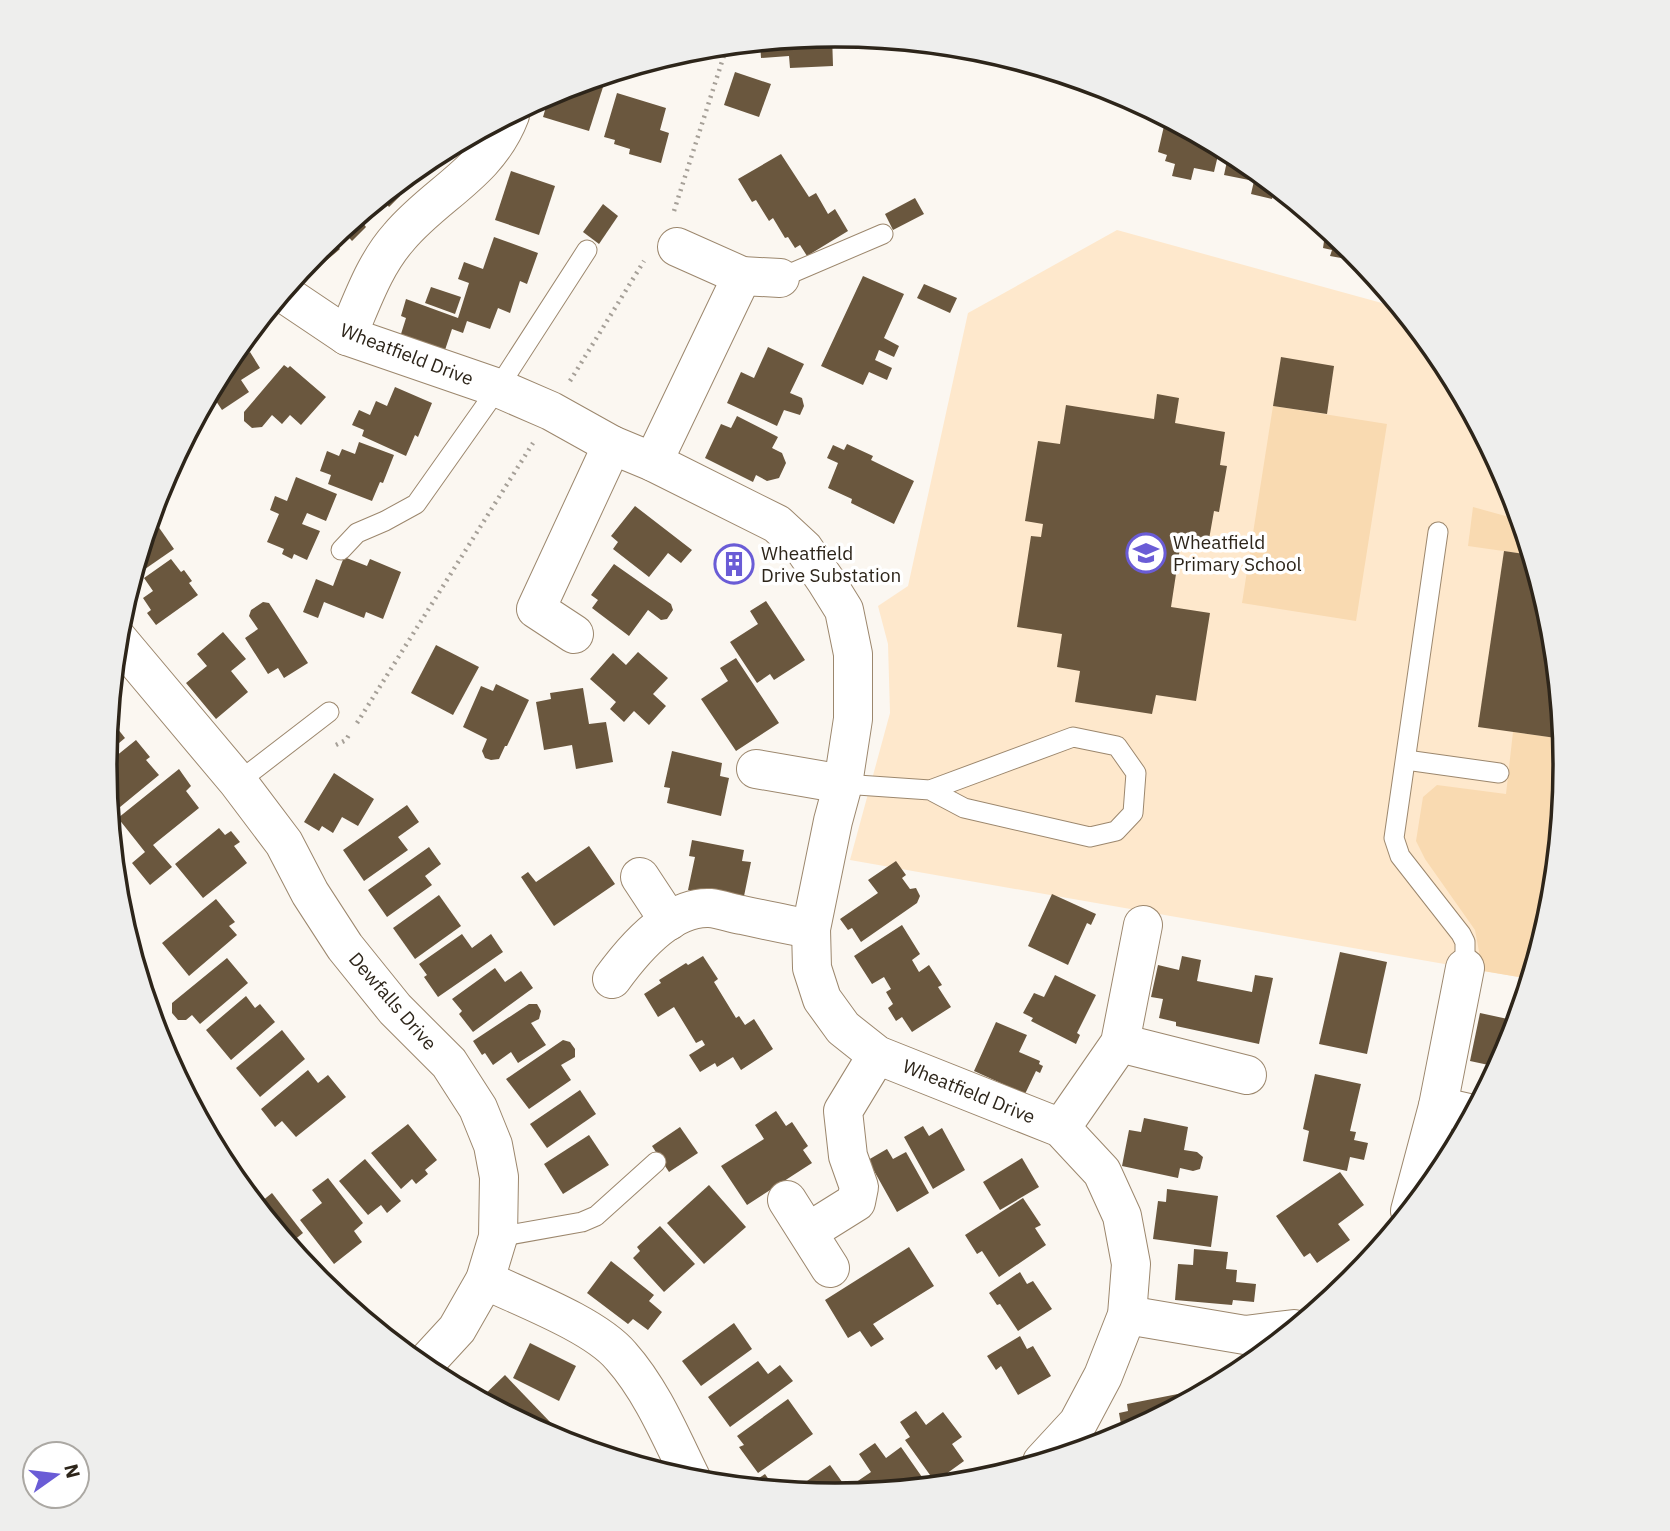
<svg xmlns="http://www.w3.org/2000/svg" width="1670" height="1531" viewBox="0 0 1670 1531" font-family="'IBM Plex Sans',sans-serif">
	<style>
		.built { fill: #fee8cc }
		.green { fill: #f9dab1 }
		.building { fill: #6a573e }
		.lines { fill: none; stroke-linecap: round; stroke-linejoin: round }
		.service-casing { stroke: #9c876d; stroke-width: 21 }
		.minor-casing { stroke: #9c876d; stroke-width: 40 }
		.path { stroke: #a6a098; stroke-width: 4.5; stroke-dasharray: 2 5; stroke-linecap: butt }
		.service { stroke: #fff; stroke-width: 19 }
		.minor { stroke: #fff; stroke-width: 38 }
		.labels { text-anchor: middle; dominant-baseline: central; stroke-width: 7; stroke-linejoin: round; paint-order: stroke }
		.street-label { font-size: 19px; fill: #2d251a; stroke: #fff }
		.poi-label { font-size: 19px; fill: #2d251a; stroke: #fff; text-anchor: start }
		.rim { fill: none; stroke: #2d251a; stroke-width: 3.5 }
	</style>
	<rect width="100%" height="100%" fill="#fbf7f1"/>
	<path class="built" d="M1117,230L1400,308L1443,360L1510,486L1552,623L1565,766L1551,908L1530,979L850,860L890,713L888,644L878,606L908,586L968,313Z"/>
	<g class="green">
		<path d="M1273,406L1387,424L1356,621L1242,603Z"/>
		<path d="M1473,507L1520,520L1531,555L1468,546Z"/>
		<path d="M1513,732L1563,739L1565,766L1551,908L1530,979L1477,970L1480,957L1475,930L1425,859L1416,841L1423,797L1437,785L1506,794Z"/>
		<path d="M306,1250L374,1328L318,1282L297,1256Z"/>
	</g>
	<g class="building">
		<path d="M832,35L833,66L790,68L789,56L761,58L760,42Z"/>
		<path d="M735,72L771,84L759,117L724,105Z"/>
		<path d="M585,82L603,87L589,131L543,117L550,94Z"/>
		<path d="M617,93L666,108L660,130L669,133L661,163L629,154L630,149L614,144L615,140L604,137Z"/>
		<path d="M1172,122L1220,147L1214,172L1194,168L1191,180L1172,176L1175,164L1165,161L1167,155L1158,152L1164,126L1171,128Z"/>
		<path d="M1229,152L1241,158L1275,186L1272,199L1251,194L1254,181L1224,175Z"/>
		<path d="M781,154L809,197L816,193L828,214L835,209L848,231L807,256L800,245L795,248L788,237L785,238L773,218L769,221L756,200L752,202L738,179Z"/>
		<path d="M429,158L434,163L424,172L419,166Z"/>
		<path d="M511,171L555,186L539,235L495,220Z"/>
		<path d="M401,181L405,185L397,192L400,196L389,207L385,202L363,223L366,227L352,241L345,233L336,241L332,237Z"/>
		<path d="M915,198L924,214L893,230L885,214Z"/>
		<path d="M603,204L618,216L599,244L583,232Z"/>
		<path d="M1326,228L1352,249L1363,262L1330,256L1332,250L1323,248Z"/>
		<path d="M494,237L538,253L527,284L520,281L510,313L498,308L490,329L467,321L463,333L452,329L445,350L401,334L406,318L401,316L406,299L458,318L469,283L458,279L464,262L483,269Z"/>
		<path d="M331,239L340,249L313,272L309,268L294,281L319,249Z"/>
		<path d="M863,276L904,294L884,338L899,346L894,357L879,350L875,360L892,368L887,380L869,372L863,385L821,366Z"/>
		<path d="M924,284L957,298L950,313L917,298Z"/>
		<path d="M431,287L461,297L455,314L425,303Z"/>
		<path d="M768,347L804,364L790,393L802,398L804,406L800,415L784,410L777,426L727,403L741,372L754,378Z"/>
		<path d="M237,348L243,357L250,352L260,368L241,380L249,392L222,410L210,392L228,359Z"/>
		<path d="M1281,357L1334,366L1327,414L1273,406Z"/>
		<path d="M284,365L288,368L290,366L326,397L301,425L290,415L282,424L272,415L262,427L252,428L244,421V412Z"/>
		<path d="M395,387L432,403L418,437L415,435L406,456L362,436L364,430L352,425L359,410L370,415L376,401L387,406Z"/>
		<path d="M1157,394L1179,398L1175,423L1225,432L1220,465L1227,466L1219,512L1214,511L1208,545L1181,541L1171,607L1210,613L1196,701L1156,695L1152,714L1075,702L1080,671L1057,667L1062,634L1017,627L1031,536L1041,537L1043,524L1025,521L1038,441L1060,444L1066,405L1154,419Z"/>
		<path d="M737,416L778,437L772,448L782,453L786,463L779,478L767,481L756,475L753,482L705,458L721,424L731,428Z"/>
		<path d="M359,442L394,455L383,483L380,482L372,501L328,484L331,475L320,471L327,451L339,456L342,449L355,454Z"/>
		<path d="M847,444L873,456L871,460L914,481L894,524L851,503L852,499L828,488L838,463L827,458L833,445L844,450Z"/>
		<path d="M296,477L337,494L326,521L307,513L302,524L320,531L307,560L294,554L292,559L282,554L284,549L267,542L279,514L270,510L275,496L287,501Z"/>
		<path d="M635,506L692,550L681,563L668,553L649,577L613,549L618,542L611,536Z"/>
		<path d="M153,519L174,549L132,578L149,521Z"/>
		<path d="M731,550L748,560L737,578L721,568Z"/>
		<path d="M1504,551L1531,555L1552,623L1563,739L1478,727Z"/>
		<path d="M344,557L367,566L370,559L401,572L383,619L366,612L364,618L324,602L318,618L303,612L316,579L333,586Z"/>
		<path d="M171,559L181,572L184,570L192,581L189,583L198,595L156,625L147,613L151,610L143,598L153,591L144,578Z"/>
		<path d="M614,564L671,604L673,610L667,619L661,620L648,610L629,636L592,608L598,600L591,595Z"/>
		<path d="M766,601L805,660L774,680L770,674L757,683L730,642L758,624L750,611Z"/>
		<path d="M263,602L269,603L308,663L284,678L278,668L268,674L245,638L258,629L249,616L251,610Z"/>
		<path d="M223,632L246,659L231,671L248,692L216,719L186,683L207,666L197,654Z"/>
		<path d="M436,645L479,667L453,715L411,693Z"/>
		<path d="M638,652L668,678L653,694L666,706L649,725L634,711L624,722L610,709L616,702L590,679L613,653L626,665Z"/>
		<path d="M736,658L779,723L736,751L701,699L728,681L720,668Z"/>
		<path d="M496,684L529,700L507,746H505L499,759L491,760L485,758L482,751L487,739L463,727L481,686L493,691Z"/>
		<path d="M583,688L589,724L606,722L613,762L576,769L572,745L544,750L536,702L551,699L550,693Z"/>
		<path d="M109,718L125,738L106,754Z"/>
		<path d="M136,740L150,757L146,760L159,775L114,812L108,805L105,765Z"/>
		<path d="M672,751L722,763L720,776L729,778L721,816L667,803L670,788L664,787Z"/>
		<path d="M179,769L191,786L186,791L199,808L153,845L172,867L150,885L132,863L145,852L118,818Z"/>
		<path d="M334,773L374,799L358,826L342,817L333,833L322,826L319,831L304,822Z"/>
		<path d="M407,805L419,822L398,837L408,850L364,881L343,850Z"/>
		<path d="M219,828L225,835L231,831L240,842L234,846L247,863L203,898L175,864Z"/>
		<path d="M692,840L744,850L742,861L751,862L743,901L688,890L695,857L689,856Z"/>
		<path d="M589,846L615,884L554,926L521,877L528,872L536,882Z"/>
		<path d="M429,847L441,864L425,876L432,885L387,917L368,890Z"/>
		<path d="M896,861L906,875L902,878L910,889L916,888L920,896L917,903L861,942L852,928L848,930L840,919L878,893L868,880Z"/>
		<path d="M1052,894L1096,914L1091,925L1087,923L1068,965L1028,946Z"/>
		<path d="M439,895L461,926L415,959L393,928Z"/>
		<path d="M216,899L235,922L229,926L237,935L189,976L162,943Z"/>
		<path d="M902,925L920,954L912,960L919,972L929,965L942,985L938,987L951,1007L912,1032L902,1017L896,1021L888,1008L893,1004L886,992L891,989L884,977L872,984L854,956Z"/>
		<path d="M462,934L472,948L491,934L503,952L438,997L424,977L427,975L419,964Z"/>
		<path d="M1340,952L1387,962L1367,1054L1319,1044Z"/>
		<path d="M703,956L718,979L714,982L736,1018L739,1016L745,1025L754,1019L773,1049L741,1070L733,1057L717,1067L715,1063L700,1072L689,1055L705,1045L702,1040L696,1043L674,1007L658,1017L644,994L661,983L659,980L686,963L688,965Z"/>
		<path d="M1182,956L1201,960L1197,981L1252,992L1255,975L1273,978L1259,1044L1176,1026V1022L1159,1018L1163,999L1151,997L1158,965L1179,970Z"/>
		<path d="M227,958L248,983L200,1024L192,1015L186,1020H178L172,1013V1003Z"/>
		<path d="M495,968L505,982L521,971L533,988L473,1032L459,1014L462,1011L452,999Z"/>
		<path d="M1055,975L1096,995L1077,1033L1080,1035L1076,1044L1031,1021L1033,1018L1023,1013L1034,993L1044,997Z"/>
		<path d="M246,996L255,1008L260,1004L275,1022L231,1060L206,1030Z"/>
		<path d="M529,1004H537L541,1011L539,1019L531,1023L546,1045L518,1063L511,1052L493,1065L485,1053L482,1055L473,1041Z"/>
		<path d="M1480,1013L1517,1021L1510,1045L1498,1067L1470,1061Z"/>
		<path d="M996,1022L1027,1035L1019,1052L1040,1061L1039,1064L1043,1066L1040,1073L1036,1071L1025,1094L974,1071Z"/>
		<path d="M282,1030L305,1059L260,1097L236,1068Z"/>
		<path d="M563,1040L570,1042L575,1049V1057L561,1065L571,1080L529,1109L506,1079Z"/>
		<path d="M308,1070L318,1083L328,1075L346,1097L296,1137L282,1121L275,1127L261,1109Z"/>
		<path d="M1315,1074L1361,1084L1350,1131L1356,1132L1354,1140L1368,1143L1364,1160L1350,1157L1347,1171L1303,1161L1309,1131L1303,1129Z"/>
		<path d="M580,1090L596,1114L547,1148L530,1124Z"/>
		<path d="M776,1111L786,1126L792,1122L808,1146L803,1150L812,1163L747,1205L721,1166L764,1139L755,1125Z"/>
		<path d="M1144,1118L1188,1127L1184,1150L1197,1152L1203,1157L1200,1169L1193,1171L1180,1168L1178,1178L1122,1166L1129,1130L1141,1132Z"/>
		<path d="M202,1121L230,1157L223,1163L201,1122Z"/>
		<path d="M408,1124L437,1160L425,1170L428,1174L416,1184L412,1179L401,1189L371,1153Z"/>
		<path d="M923,1126L929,1136L942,1128L965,1170L933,1189L904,1137Z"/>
		<path d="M680,1127L698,1153L669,1172L652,1146Z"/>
		<path d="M589,1135L609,1165L563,1194L544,1164Z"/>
		<path d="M887,1149L893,1159L906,1152L929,1193L897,1212L868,1160Z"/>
		<path d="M1022,1158L1039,1187L1000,1210L983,1182Z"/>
		<path d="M365,1159L401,1201L387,1213L381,1205L368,1215L339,1181Z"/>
		<path d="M1340,1172L1364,1205L1338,1224L1350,1240L1317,1263L1310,1253L1304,1257L1276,1216Z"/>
		<path d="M328,1178L363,1223L354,1231L362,1242L334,1264L300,1220L322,1203L312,1190Z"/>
		<path d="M709,1185L746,1227L704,1264L667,1223Z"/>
		<path d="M1167,1189L1218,1196L1211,1247L1153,1239L1158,1201L1166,1202Z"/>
		<path d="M272,1193L303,1233L288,1245L256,1206Z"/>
		<path d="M1023,1198L1041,1225L1035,1228L1046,1245L999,1277L982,1251L977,1254L965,1235Z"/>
		<path d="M660,1226L695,1264L664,1292L633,1258L640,1251L637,1247Z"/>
		<path d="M909,1247L934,1286L873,1324L884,1339L871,1347L860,1331L848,1338L825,1300Z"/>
		<path d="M1194,1249L1228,1252L1226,1269L1237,1270L1236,1282L1256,1284L1254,1302L1233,1300L1232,1305L1175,1300L1178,1264L1193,1265Z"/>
		<path d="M611,1261L654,1295L649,1301L662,1312L648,1330L633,1319L628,1324L587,1293Z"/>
		<path d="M1020,1272L1027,1284L1033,1281L1052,1309L1018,1331L1000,1304L997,1305L989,1293Z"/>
		<path d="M734,1323L752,1349L701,1386L682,1361Z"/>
		<path d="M1020,1336L1027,1349L1033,1346L1051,1376L1018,1395L1001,1366L996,1370L987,1356Z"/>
		<path d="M530,1343L576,1366L559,1401L513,1378Z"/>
		<path d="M758,1361L768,1374L780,1365L793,1381L730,1427L708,1397Z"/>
		<path d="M505,1375L551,1423L552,1431L547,1436L479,1400Z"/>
		<path d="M1183,1393L1185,1403L1123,1436L1119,1413L1128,1411L1127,1404Z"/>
		<path d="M788,1399L813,1434L758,1473L739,1447L744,1445L737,1436Z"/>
		<path d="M916,1411L926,1425L943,1412L962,1437L952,1444L964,1461L935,1482L905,1440L910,1437L900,1422Z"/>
		<path d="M875,1443L886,1458L901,1447L929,1487L854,1494L849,1487L871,1472L859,1454Z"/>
		<path d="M830,1465L845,1486L841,1488L846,1495L817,1494L807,1481Z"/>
		<path d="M765,1474L776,1490L745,1487Z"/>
	</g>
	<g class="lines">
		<g class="service-casing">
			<g id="service">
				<path d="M780,278L883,234"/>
				<path d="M1438,532L1394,838L1400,856L1461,934L1465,942V968"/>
				<path d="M341,550L357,533L385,521L416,504L498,388L587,250"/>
				<path d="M1406,760L1499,773"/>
				<path d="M238,782L329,712"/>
				<path d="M843,784L930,790L1073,737L1117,746L1136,773L1133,813L1116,831L1090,837L964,808L930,790"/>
				<path d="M498,1237L582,1222L596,1216L656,1162"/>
			</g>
		</g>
		<g class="minor-casing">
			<g id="minor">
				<path d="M677,247L742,276L780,278"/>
				<path d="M283,293L347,336L498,388L551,411L612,445L653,462L777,524L804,549L826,581L844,610L853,654V719L843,784L833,821L811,929L812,968L822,999L843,1028L877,1055L1061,1128L1102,1172L1122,1216L1131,1264L1127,1315L1103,1376L1078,1423L1042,1462"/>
				<path d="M347,336C362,302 374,265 399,237C436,193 488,173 510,115"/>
				<path d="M653,462L742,276"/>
				<path d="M574,634L536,609L612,445"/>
				<path d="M117,638L238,782L284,843L310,893L345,947L395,1009L449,1063L478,1108L493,1145L499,1177L498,1237L485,1280L457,1329L422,1367"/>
				<path d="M756,769L843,784"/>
				<path d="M640,877L669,921"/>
				<path d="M612,979C633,950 670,906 710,908C720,909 731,913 742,915C765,920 788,925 811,929"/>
				<path d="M1120,1043L1247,1075"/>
				<path d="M1438,1106L1473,1114"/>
				<path d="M1061,1128L1120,1043L1143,925"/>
				<path d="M787,1200L830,1268"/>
				<path d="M1410,1211L1438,1106L1465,968"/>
				<path d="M808,1232L856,1202L859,1187L848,1156L843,1111L877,1055"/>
				<path d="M485,1280C523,1298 595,1325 621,1356C653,1392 672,1440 693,1482"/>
				<path d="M1127,1315L1245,1335L1294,1329"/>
			</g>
		</g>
		<g class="path">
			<path d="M674,211L727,46"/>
			<path d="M570,381L644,261"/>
			<path d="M357,723L533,443"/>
			<path d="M336,745L346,740L350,733"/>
		</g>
		<use href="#service" class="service"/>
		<use href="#minor" class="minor"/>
	</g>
	<defs>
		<g id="school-ring" transform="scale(2.0125)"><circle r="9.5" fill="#fff" stroke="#6a5cd6" stroke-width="1.5"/><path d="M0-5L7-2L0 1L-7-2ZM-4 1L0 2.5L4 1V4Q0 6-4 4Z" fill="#6a5cd6"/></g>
		<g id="building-ring" transform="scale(2.0125)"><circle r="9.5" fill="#fff" stroke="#6a5cd6" stroke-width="1.5"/><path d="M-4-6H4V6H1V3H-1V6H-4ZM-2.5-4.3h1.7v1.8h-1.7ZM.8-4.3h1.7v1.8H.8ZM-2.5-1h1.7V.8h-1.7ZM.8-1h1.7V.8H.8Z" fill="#6a5cd6"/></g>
	</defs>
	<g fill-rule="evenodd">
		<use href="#school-ring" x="1146" y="553"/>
		<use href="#building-ring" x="734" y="564"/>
	</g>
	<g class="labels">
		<g class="street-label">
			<text transform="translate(407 354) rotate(21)">Wheatfield Drive</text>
			<text transform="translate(393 1001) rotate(49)">Dewfalls Drive</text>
			<text transform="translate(969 1091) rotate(22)">Wheatfield Drive</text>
		</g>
		<g class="poi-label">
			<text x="1173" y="542">Wheatfield<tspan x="1173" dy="22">Primary School</tspan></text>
			<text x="761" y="553">Wheatfield<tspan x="761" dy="22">Drive Substation</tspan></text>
		</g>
	</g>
	<path d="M0 0H1670V1531H0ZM117 765a718 718 0 1 1 1436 0a718 718 0 1 1-1436 0Z" fill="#eeeeed" fill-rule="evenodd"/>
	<path class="rim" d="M117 765a718 718 0 1 1 1436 0a718 718 0 1 1-1436 0Z"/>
	<g transform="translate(56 1475) rotate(76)"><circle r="33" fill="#ffffff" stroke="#aba8a3" stroke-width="2"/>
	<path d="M0-5L12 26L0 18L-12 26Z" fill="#6a5cd6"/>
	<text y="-10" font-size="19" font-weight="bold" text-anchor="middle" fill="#2d251a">N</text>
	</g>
</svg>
